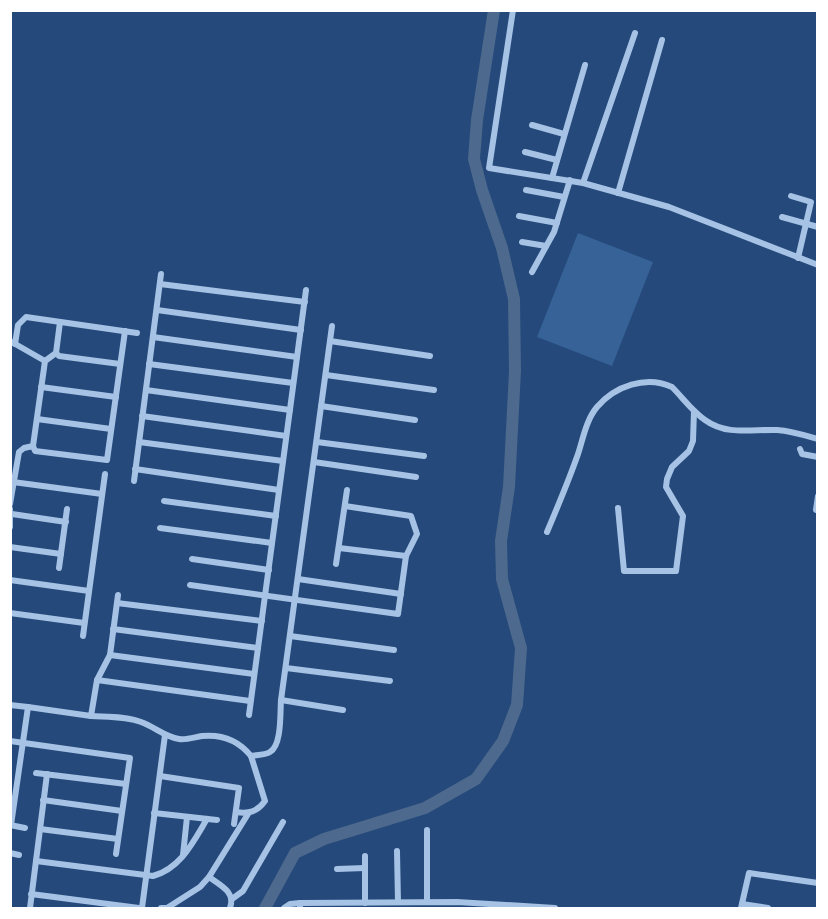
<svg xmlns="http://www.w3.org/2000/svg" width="828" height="919" viewBox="0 0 828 919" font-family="Quicksand,sans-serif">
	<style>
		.green { fill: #376297 }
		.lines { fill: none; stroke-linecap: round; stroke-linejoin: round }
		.river { stroke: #4d698d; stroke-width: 12 }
		.street { stroke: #a6c2e4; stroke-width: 6 }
	</style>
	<rect width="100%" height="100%" fill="#24497a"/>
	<path class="green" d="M578,233L653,262L612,366L537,337Z"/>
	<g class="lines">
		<path class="river" d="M265,908L295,853L324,839L425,808L476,779L503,741L517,705L521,648L502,579L501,541L509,487L515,371L514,299L502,248L482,190L474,159L477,120L494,10"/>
		<g class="street">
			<path d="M513,10L489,168L583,183L669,207L818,265"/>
			<path d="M532,125L564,134"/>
			<path d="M525,152L557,160"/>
			<path d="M552,178L585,65"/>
			<path d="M583,183L635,33"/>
			<path d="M526,190L564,197"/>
			<path d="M618,193L662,40"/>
			<path d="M791,196L811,202L798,258"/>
			<path d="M519,216L557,223"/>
			<path d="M782,217L818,227"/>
			<path d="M522,242L546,246"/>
			<path d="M532,272L554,232L570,180"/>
			<path d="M160,284L305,302"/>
			<path d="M157,310L301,330"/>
			<path d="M153,337L297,357"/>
			<path d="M10,341L45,361"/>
			<path d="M330,341L430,356"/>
			<path d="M15,344L18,325L26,317L137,333"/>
			<path d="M56,353L59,356L120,364"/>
			<path d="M149,364L293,383"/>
			<path d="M326,375L434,390"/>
			<path d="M41,387L116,397"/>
			<path d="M146,390L290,410"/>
			<path d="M321,406L415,420"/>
			<path d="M142,416L286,436"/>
			<path d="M37,419L111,429"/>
			<path d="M139,442L283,461"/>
			<path d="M317,442L424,456"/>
			<path d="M33,446L45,361L56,353L60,322"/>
			<path d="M800,449L802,454L818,457"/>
			<path d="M314,462L416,477"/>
			<path d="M135,469L279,490"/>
			<path d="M134,481L161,274"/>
			<path d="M13,482L102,494"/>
			<path d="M164,501L276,516"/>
			<path d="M10,504L19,452L24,448L33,446L35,451L107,460L125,331"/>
			<path d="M618,508L624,571H676L683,516L666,487L667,479L672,467L689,451L693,441L694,411"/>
			<path d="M10,509V527"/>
			<path d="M816,510L818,496"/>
			<path d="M12,514L66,522"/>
			<path d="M160,528L272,543"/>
			<path d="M547,532C558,506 569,480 578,454C583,439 586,420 597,407C615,386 646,375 672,387C683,398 692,411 705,420C727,436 752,429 777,430C791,431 804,435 818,439"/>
			<path d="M10,547L61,554"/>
			<path d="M339,548L406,556"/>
			<path d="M192,559L269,570"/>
			<path d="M336,564L347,490"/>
			<path d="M59,568L67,509"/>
			<path d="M298,579L401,594"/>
			<path d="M10,580L89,591"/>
			<path d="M190,585L398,614L406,556L417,534L411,516L345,506"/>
			<path d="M117,603L262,621"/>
			<path d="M10,613L84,623"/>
			<path d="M113,629L258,648"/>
			<path d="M83,636L105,474"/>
			<path d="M290,636L394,650"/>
			<path d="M110,655L254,674"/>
			<path d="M286,668L390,681"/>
			<path d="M97,680L250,701"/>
			<path d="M281,700L343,710"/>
			<path d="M10,705L28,707"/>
			<path d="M249,715L306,290"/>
			<path d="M91,716C107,717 125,716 141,722C155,727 165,737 179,739C187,740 195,737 202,736C223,734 239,741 251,756C257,755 265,755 270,752C282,745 280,713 281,700L332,326"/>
			<path d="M10,741L130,758L116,854"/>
			<path d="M36,773L126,784"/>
			<path d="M160,776L239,788L234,824"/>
			<path d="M43,800L122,811"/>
			<path d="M236,812C249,814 257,812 265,801L251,756"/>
			<path d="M154,813L217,820"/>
			<path d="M10,825L25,828"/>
			<path d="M11,825L28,707L91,716L97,680L110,655L118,595"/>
			<path d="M40,829L118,839"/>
			<path d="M397,851L398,902"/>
			<path d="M10,853L19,855"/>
			<path d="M183,855L187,817"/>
			<path d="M365,856V903"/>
			<path d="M36,861L153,876C181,868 193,842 207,819"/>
			<path d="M337,869L365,868"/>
			<path d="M209,877C220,885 236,892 230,908"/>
			<path d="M31,894L139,908"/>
			<path d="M232,899L243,891L283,822"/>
			<path d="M427,902V830"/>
			<path d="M742,904L768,908"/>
			<path d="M30,908L47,774"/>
			<path d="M142,908L165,735"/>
			<path d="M161,908H167L200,887L209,877L248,814"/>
			<path d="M284,908L290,904L300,903"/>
			<path d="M300,908V903L457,902L555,908"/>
			<path d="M741,908L749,873L818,883"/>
		</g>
	</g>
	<rect width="828" height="919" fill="none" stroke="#ffffff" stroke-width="24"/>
</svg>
